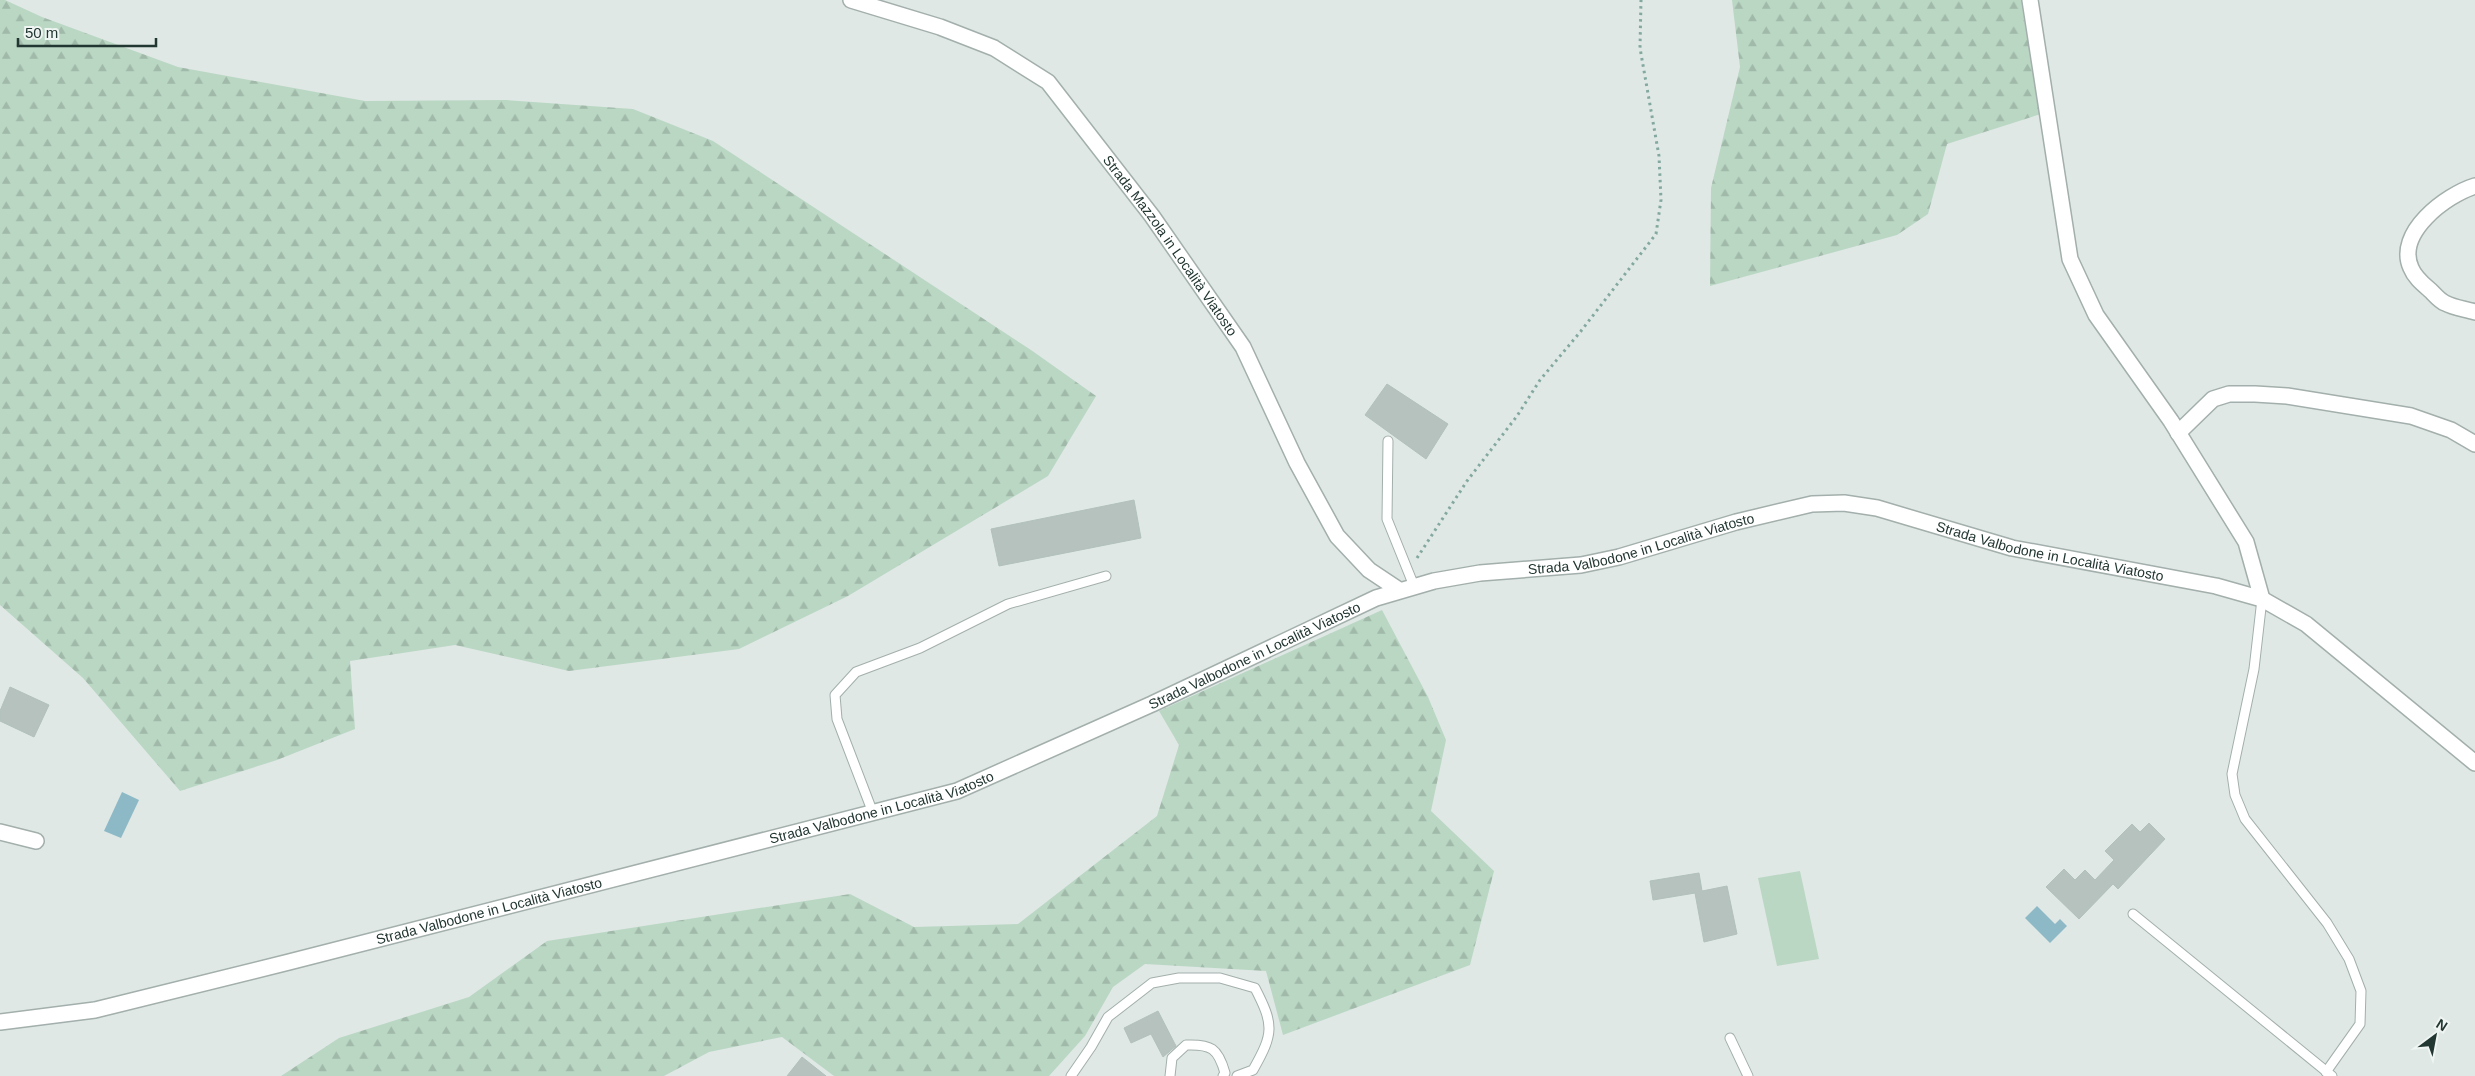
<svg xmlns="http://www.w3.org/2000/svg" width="2475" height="1076" viewBox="0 0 2475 1076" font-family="Helvetica,sans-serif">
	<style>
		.green { fill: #bad7c4 }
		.forest { fill: url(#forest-firs) }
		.water { fill: #8db9c7 }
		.building { fill: #b5c2be; stroke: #b2c1bc }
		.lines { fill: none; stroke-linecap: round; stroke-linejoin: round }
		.lane-casing { stroke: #a3afac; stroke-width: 11 }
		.street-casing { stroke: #a3afac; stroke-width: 18 }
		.path { stroke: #83a89f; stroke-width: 3; stroke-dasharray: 2.5 4; stroke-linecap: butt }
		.lane { stroke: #fff; stroke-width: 9 }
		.street { stroke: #fff; stroke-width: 15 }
		.labels { text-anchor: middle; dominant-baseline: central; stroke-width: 4; stroke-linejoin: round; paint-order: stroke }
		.street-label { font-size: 14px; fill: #223632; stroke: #eff5f2 }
	</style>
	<defs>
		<pattern id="forest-firs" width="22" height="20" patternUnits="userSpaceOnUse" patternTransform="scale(1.25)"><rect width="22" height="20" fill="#bad7c4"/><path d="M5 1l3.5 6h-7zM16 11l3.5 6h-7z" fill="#a0b9a9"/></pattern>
	</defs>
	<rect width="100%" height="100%" fill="#dfe8e5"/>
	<path class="green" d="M1800,871L1819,959L1777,966L1758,878Z"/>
	<g class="forest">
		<path d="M0,0H5L42,17L178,67L365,101L506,100L633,109L713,141L1031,350L1096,396L1048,476L848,596L739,649L569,671L455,645L350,661L355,729L277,760L180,791L83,678L0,605Z"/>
		<path d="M1732,0H2030L2047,112L1947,144L1928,214L1897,235L1710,286L1711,188L1740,67Z"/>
		<path d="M1382,610L1428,697L1446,740L1431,811L1494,871L1470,965L1283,1035L1266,971L1145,964L1113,987L1085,1036L1049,1076H834L782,1037L709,1052L664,1076H281L339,1038L469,997L547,941L850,894L914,927L1018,924L1157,816L1179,745L1159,711Z"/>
	</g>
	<g class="water">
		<path d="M122,792L139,800L121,838L104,831Z"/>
		<path d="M2037,906L2055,924L2060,919L2067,926L2050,943L2025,918Z"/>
	</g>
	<g class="building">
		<path d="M1387,384L1448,424L1426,459L1365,415Z"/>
		<path d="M1134,500L1141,538L999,566L991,529Z"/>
		<path d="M10,687L49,705L34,737L0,721V711Z"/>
		<path d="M2149,823L2165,839L2118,889L2113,884L2079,919L2046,887L2064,869L2075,880L2085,870L2095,880L2114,860L2105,851L2132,824L2140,832Z"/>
		<path d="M1699,873L1702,891L1727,886L1737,934L1704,942L1695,893L1653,900L1650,881Z"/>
		<path d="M1158,1011L1176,1046L1163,1057L1151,1034L1131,1043L1124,1028Z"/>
		<path d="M802,1057L826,1076H787Z"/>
	</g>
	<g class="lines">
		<g class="lane-casing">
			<g id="lane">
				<path d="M1388,441L1387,519L1414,586"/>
				<path d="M2262,599L2254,669L2232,774L2235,795L2245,819L2327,923L2349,959L2361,991L2360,1024L2326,1072"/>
				<path d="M873,813L837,719L835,695L856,672L920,648L1008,604L1106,576"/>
				<path d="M2133,914L2332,1076"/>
				<path d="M1730,1038L1748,1076"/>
				<path d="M1071,1076L1091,1047L1108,1017L1152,983L1179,978H1220L1255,988C1274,1025 1274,1033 1253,1070L1237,1076"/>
				<path d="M1170,1076L1172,1058L1186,1045C1211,1044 1218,1048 1225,1073L1223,1076"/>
			</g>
		</g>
		<g class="street-casing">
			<g id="street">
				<path id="s1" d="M851,0L940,27L994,48L1048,82L1152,216L1243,347L1297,463L1337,536L1369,570L1399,590"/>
				<path d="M2030,0L2070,259L2096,315L2171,421L2246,542L2262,599"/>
				<path d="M2475,186C2446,195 2395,233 2411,268C2415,278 2423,284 2431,291C2435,295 2440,301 2445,303C2454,308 2466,309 2475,312"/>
				<path d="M2178,433L2213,399L2229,394H2255L2287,396L2411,416L2451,430L2475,444"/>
				<path d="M0,832L36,841"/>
				<path id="s2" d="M0,1022L95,1010L289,962L957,791L1152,704L1376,598L1434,581L1480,573L1581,565L1619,557L1736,522L1812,504L1844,503L1877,508L2012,548L2216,586L2262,599L2306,624L2475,763"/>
			</g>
		</g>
		<path class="path" d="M1417,558L1467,481L1517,416L1540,380L1581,331L1656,234L1661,200L1659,156L1640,48L1641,0"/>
		<use href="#lane" class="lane"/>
		<use href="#street" class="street"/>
	</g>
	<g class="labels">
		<g class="street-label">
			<text stroke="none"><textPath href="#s1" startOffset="419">Strada Mazzola in Località Viatosto</textPath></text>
			<text stroke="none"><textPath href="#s2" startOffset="1718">Strada Valbodone in Località Viatosto</textPath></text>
			<text stroke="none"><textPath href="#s2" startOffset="2138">Strada Valbodone in Località Viatosto</textPath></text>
			<text stroke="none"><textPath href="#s2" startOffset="1312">Strada Valbodone in Località Viatosto</textPath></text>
			<text stroke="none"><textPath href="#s2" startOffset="908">Strada Valbodone in Località Viatosto</textPath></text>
			<text stroke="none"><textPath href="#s2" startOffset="502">Strada Valbodone in Località Viatosto</textPath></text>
		</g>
	</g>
	<g transform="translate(2435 1036) rotate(32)" stroke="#eff5f2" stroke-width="4" paint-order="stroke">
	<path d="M0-4L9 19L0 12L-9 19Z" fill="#223632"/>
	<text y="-8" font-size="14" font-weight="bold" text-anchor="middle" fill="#223632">N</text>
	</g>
	<path d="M18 38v8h138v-8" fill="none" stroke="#223632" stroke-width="2.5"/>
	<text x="25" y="38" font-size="15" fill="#223632" stroke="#eff5f2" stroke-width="4" paint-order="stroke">50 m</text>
</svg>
